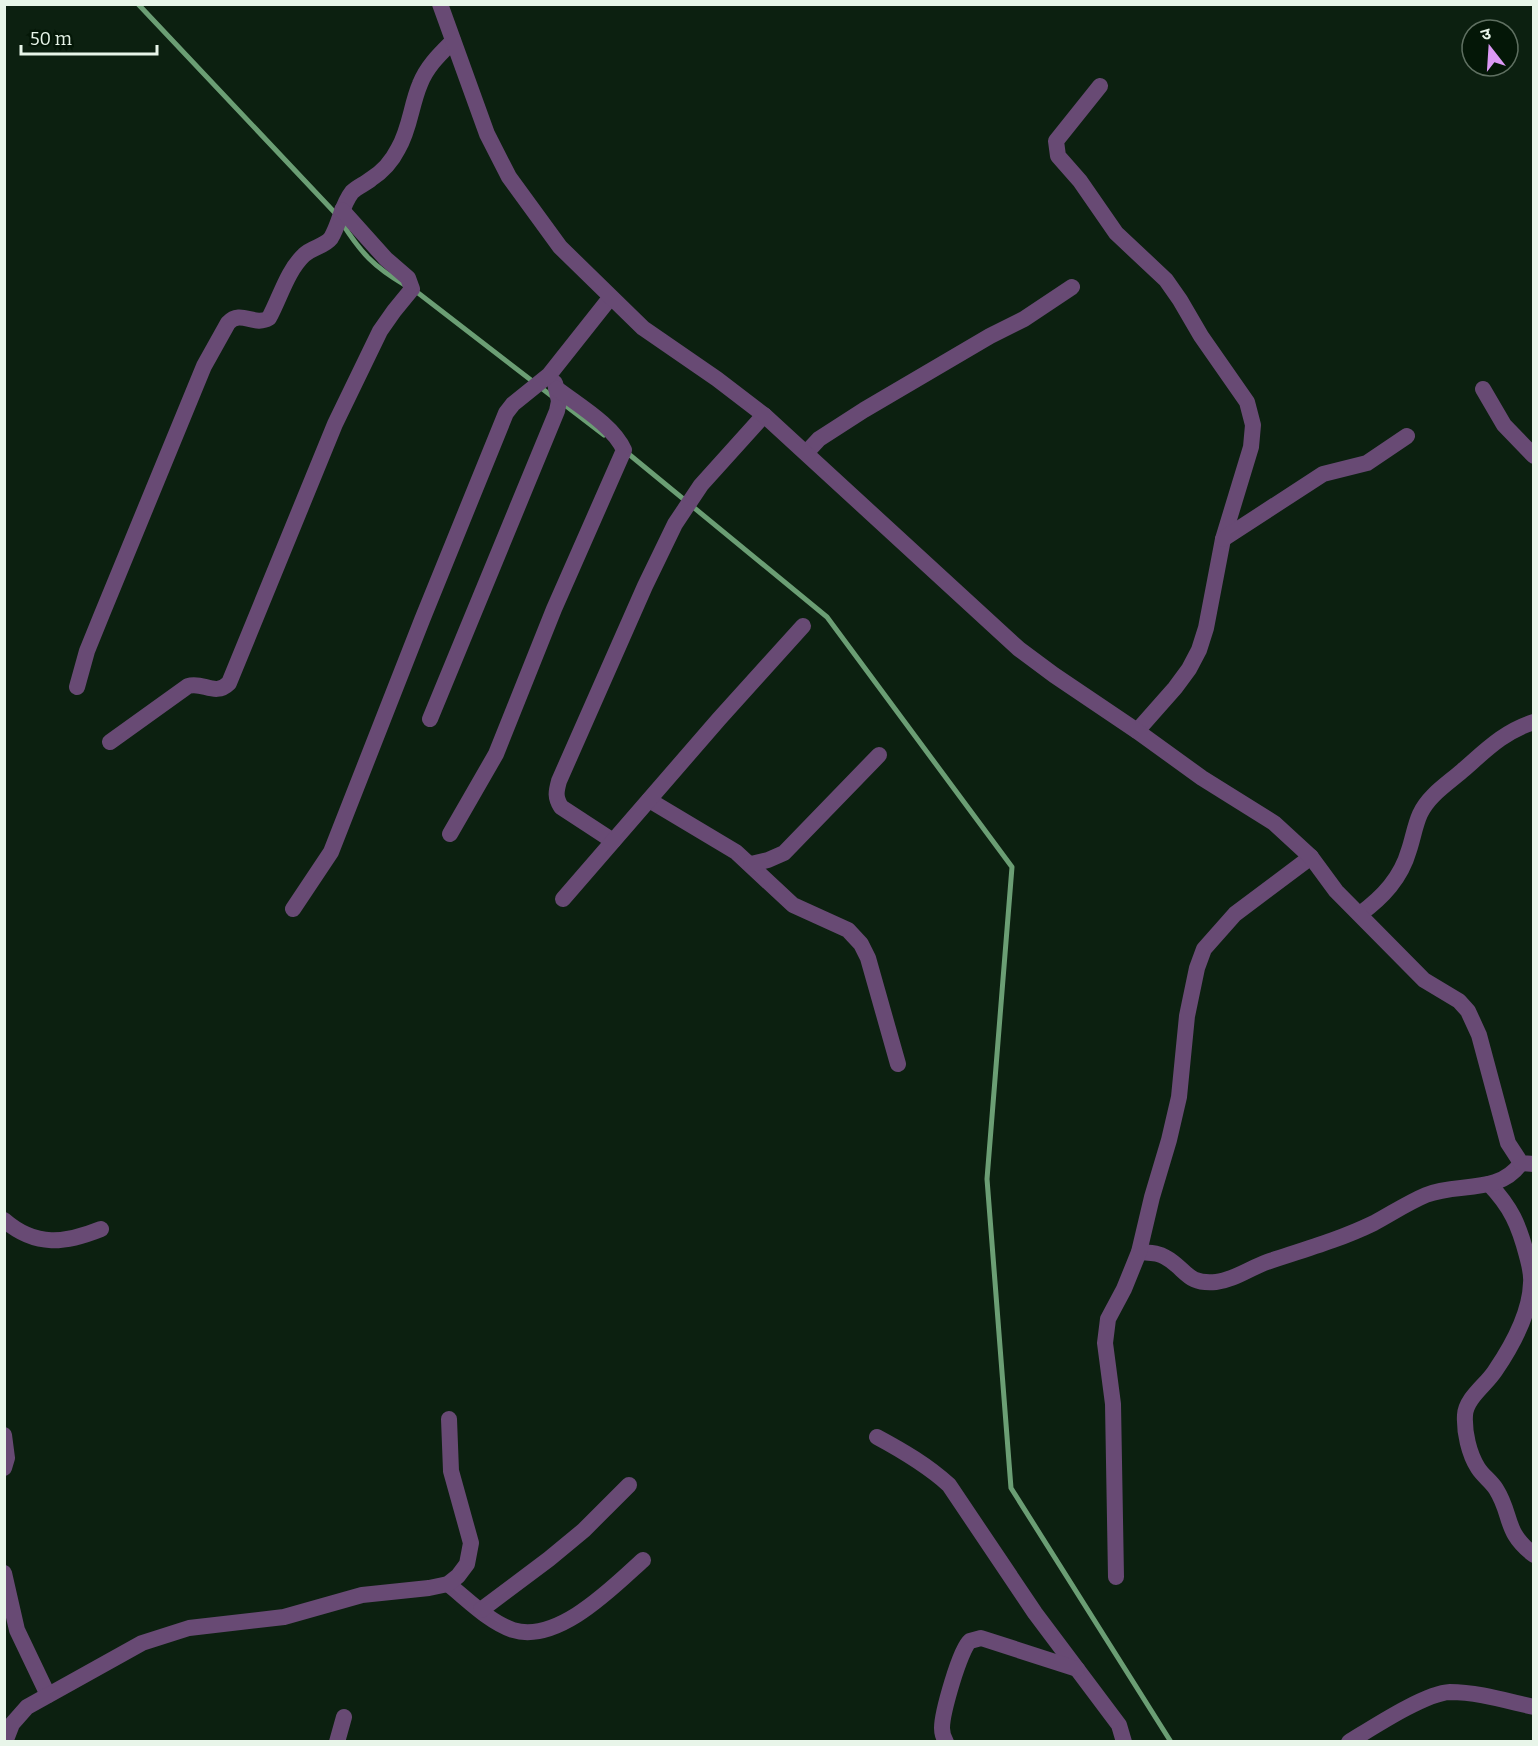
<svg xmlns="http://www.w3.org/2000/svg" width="1538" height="1746" viewBox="0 0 1538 1746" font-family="Bitter,'Noto Sans Devanagari',serif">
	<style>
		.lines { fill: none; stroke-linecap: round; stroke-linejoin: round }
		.stream { stroke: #6b9e74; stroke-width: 5 }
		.minor { stroke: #684a74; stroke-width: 16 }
		.tertiary { stroke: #684a74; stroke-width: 16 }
	</style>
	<rect width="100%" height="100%" fill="#0c2010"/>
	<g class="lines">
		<g class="stream">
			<path d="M138,4L337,215"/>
			<path d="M342,223C361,253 374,267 405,285"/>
			<path d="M413,289L553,397"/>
			<path d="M561,402L604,435"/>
			<path d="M625,451L827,617L1012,867L987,1179L1011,1488L1171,1742"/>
		</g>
		<g class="minor">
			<path d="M1100,86L1056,141L1058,156L1080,181L1116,233L1166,280L1180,300L1201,336L1247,402L1253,425L1251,447L1223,539L1206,628L1199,650L1189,669L1175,688L1137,731"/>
			<path d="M1483,389L1504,425L1534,456"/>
			<path d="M806,453L819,439L864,410L990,336L1024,319L1072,287"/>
			<path d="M1223,539L1323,474L1367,463L1407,436"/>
			<path d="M77,687L87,651L102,614L204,366L228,323C241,309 254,327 269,318C280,298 287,271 304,255C312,247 324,247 331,238C340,223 341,206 352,192C357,187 365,184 371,179C382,172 392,161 398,149C410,129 411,105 420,84C427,66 440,54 453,41"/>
			<path d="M430,719L557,411L559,401L555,383"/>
			<path d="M110,742L188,686C203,681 215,697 229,683L335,424L380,331L394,311L412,289L408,278L386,259L342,210"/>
			<path d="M649,800L736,852L793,905L848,930L861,944L868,958L898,1064"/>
			<path d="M450,834L496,754L554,609L624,450C613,425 578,405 556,388"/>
			<path d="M613,841L561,807C555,797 556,792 559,781L645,586L675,524L701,485L764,415"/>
			<path d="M751,864L768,860L784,853L879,755"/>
			<path d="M563,899L719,719L803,626"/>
			<path d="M293,909L331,852L422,620L506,413L513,404L549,375L610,298"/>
			<path d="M1360,914C1383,897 1401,878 1409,850C1413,838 1415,825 1420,814C1428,796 1447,784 1462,771C1484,752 1504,731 1534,722"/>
			<path d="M1489,1184C1511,1207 1519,1225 1527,1256C1529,1264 1532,1274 1531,1283C1530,1313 1512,1346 1495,1371C1486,1385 1466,1398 1465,1415C1464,1432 1469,1454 1478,1468C1483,1476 1491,1481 1496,1489C1513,1516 1503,1531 1534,1555"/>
			<path d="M4,1220C36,1248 66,1243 101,1229"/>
			<path d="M1139,1252C1147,1253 1158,1252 1165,1257C1186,1268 1186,1285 1216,1282C1234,1280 1250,1268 1267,1262C1303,1250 1339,1240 1374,1223C1391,1214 1407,1203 1426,1195C1457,1182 1499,1195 1521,1163"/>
			<path d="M4,1435L7,1458L4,1468"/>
			<path d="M877,1437C903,1451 927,1465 949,1485L1035,1613L1119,1725L1124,1742"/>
			<path d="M4,1573L17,1630L48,1695"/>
			<path d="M1116,1577L1113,1404L1105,1343L1108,1319L1124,1289L1139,1252L1152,1197L1169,1140L1179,1097L1187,1016L1197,968L1204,949L1235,914L1311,857"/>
			<path d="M448,1584C467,1599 489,1622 513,1630C558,1644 613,1587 643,1560"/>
			<path d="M481,1610L549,1559L584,1530L629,1485"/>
			<path d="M5,1742L12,1724L27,1707L142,1643L189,1628L284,1617L362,1595L429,1588L448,1584L458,1576L467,1564L471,1543L451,1471L449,1419"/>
			<path d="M337,1742L344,1717"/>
			<path d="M946,1742C943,1737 942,1733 942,1728C942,1713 960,1649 970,1641L981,1638L1077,1669"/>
			<path d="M1349,1742C1372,1728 1425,1693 1450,1692C1478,1692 1507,1701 1534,1707"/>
		</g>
		<path class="tertiary" d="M440,4L487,134L509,177L560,247L643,328L717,379L764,415L1019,649L1054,675L1137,731L1202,778L1274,823L1311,857L1336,891L1424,980L1459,1001L1468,1011L1479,1035L1508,1143L1521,1163L1534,1164"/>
	</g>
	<rect width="1538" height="1746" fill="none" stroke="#e8f5e9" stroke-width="12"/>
	<g transform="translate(1490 48) rotate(343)"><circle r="28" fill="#041707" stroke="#5f7061" stroke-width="1.5"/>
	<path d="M0-4.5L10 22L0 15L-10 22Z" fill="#dc99f5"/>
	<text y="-9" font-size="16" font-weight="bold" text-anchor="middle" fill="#e8f5e9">उ</text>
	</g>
	<path d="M21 45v9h136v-9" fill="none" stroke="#e8f5e9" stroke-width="3"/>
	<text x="30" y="45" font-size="18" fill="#e8f5e9" stroke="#041707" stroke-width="4.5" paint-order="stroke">50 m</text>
</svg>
